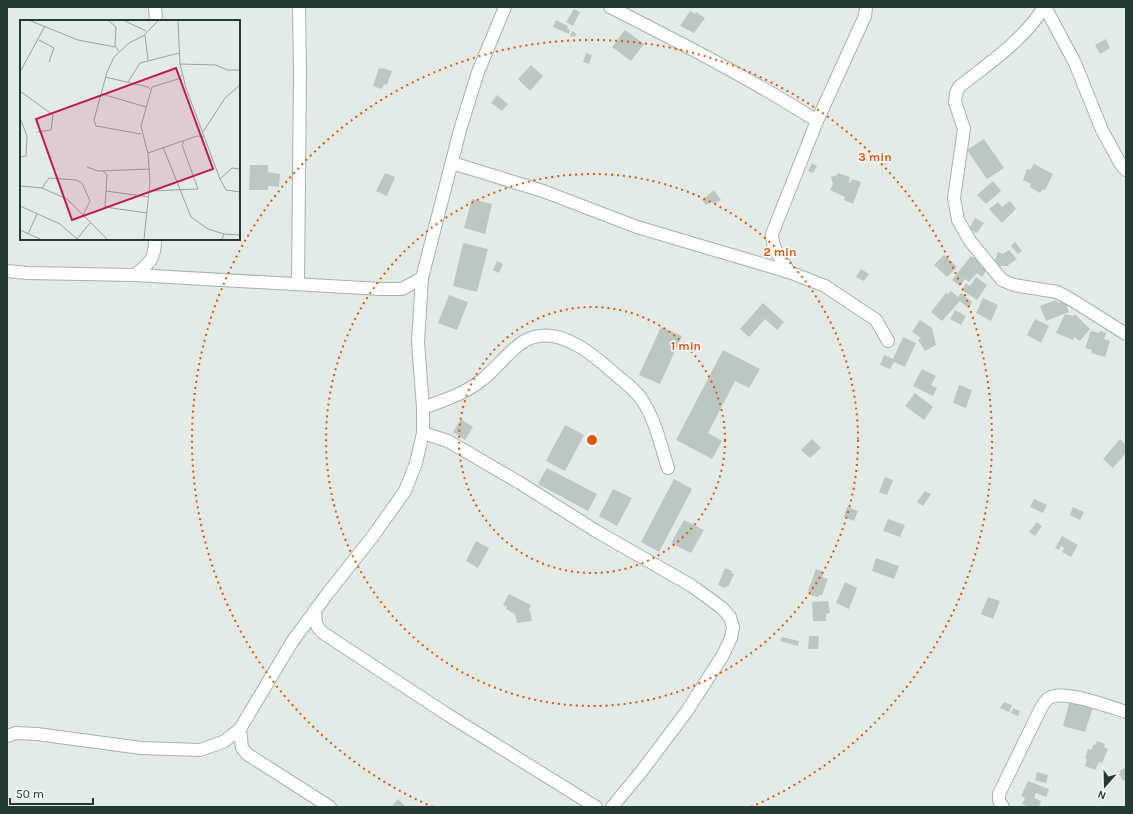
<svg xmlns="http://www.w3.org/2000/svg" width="1133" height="814" viewBox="0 0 1133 814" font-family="Karla,sans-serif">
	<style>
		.building { fill: #bbc8c2 }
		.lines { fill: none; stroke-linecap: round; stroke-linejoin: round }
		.minor-casing { stroke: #a6b2ac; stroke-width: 14 }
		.minor { stroke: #fff; stroke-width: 12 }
		.ring { fill: none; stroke: #de570e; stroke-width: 2; stroke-dasharray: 2 4 }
		.inset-road { fill: none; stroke: #97a49e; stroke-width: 1 }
		.view { fill: #c2185b; fill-opacity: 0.15; stroke: #c2185b; stroke-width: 2 }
		.inset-edge { fill: none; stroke: #243a32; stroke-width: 2 }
		.centre { fill: #de570e; stroke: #f3f8f5; stroke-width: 2 }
		.ring-label { font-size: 12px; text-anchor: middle; font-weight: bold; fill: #de570e; stroke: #f3f8f5; stroke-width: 3.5; stroke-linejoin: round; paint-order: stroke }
	</style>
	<rect width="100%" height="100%" fill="#e3ebe6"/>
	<g class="building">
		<path d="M574,9L580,12L573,26L566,22Z"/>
		<path d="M690,11L695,14L696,12L705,18L694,33L680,26Z"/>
		<path d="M556,20L568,26L567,28L570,30L569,34L553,27Z"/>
		<path d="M625,30L644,44L631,61L612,47Z"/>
		<path d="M572,31L576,33L575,37L570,36Z"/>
		<path d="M1106,39L1110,48L1100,54L1095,45Z"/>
		<path d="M586,53L592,55L589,64L583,62Z"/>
		<path d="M531,65L543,76L530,91L518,79Z"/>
		<path d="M379,68L383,69V68L392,71L387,85L384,84L382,89L373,86Z"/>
		<path d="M497,95L508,104L502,111L491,103Z"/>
		<path d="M984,139L1004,168L987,179L967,150Z"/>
		<path d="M812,163L817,166L813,173L808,171Z"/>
		<path d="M1034,164L1053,174L1045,190L1043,189L1040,193L1030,187L1031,184L1023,180L1027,169L1030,170Z"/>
		<path d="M250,165H268V172L280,174L279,187L268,186V190H249Z"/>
		<path d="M385,173L395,177L387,196L376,191Z"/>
		<path d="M838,173L850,177L849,182L850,183L852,179L861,182L853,204L844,200L845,197L830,190L833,184L831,177L837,175Z"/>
		<path d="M993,181L1001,191L986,204L977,195Z"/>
		<path d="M714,190L721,200L714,204L712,202L706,205L702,200Z"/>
		<path d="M472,199L492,204L485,234L464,228Z"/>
		<path d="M1010,201L1016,209L1002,223L989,209L998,202L1002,207Z"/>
		<path d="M975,218L984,223L977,233L969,229Z"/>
		<path d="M1015,242L1022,251L1018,254L1011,246Z"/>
		<path d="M463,243L488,249L477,292L453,286Z"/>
		<path d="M1009,250L1017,259L1007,266H993L998,252L1003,254Z"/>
		<path d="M944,255L957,267L947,277L934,265Z"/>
		<path d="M971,256L974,258L975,256L989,266L982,277L977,273L969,282L965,279L960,286L952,280Z"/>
		<path d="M497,261L503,264L499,273L493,270Z"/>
		<path d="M861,269L869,274L864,281L856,277Z"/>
		<path d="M976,277L987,285L977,300L962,290L966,283L970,286Z"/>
		<path d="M951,291L958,297L961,293L972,302L968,308L960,301L942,321L931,312L946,293L948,294Z"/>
		<path d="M449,295L468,302L457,330L438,323Z"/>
		<path d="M983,298L998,305L991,321L976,313Z"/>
		<path d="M1056,300L1058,303L1065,301L1069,312L1046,321L1040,306Z"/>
		<path d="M763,303L784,322L777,330L765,319L749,337L740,329Z"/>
		<path d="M955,310L966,316L961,325L950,319Z"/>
		<path d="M1065,314L1073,316L1075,314L1090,329L1080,341L1074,337L1073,340L1056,333Z"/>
		<path d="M1035,319L1049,326L1041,343L1027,335Z"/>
		<path d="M920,320L932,328L936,345L925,351L918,340L921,338L912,332Z"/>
		<path d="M661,327L682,336L660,384L639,375Z"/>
		<path d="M1091,331L1099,333L1100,331L1106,333L1104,339L1110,341L1105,357L1091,353L1092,350L1085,348Z"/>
		<path d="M903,337L916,343L905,367L894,362L890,369L880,365L884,355L893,359Z"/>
		<path d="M723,350L760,369L749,388L735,381L708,433L722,441L712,459L676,440Z"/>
		<path d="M922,369L936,376L931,385L937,388L933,396L913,386Z"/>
		<path d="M959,385L972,390L966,408L953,403Z"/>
		<path d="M915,393L933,407L924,420L905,406Z"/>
		<path d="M461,419L473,427L465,440L453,432Z"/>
		<path d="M565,425L584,435L565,471L546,461Z"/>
		<path d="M812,439L821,448L810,458L801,450Z"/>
		<path d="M1120,439L1126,445V453L1113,468L1103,459Z"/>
		<path d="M547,468L597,494L588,511L538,484Z"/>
		<path d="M885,477L893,480L887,495L879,492Z"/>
		<path d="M674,479L692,489L659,552L641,542Z"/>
		<path d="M613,489L632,498L617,526L599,516Z"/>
		<path d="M925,491L931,494L923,506L917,502Z"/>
		<path d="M1034,499L1047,505L1043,513L1030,507Z"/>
		<path d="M847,507L858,511L854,521L844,517Z"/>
		<path d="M1073,507L1084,512L1080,520L1070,515Z"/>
		<path d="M888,519L905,525L900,537L883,531Z"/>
		<path d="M684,520L704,530L691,553L671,543Z"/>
		<path d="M1037,522L1042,526L1035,536L1029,532Z"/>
		<path d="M1062,536L1078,545L1071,557L1062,552L1064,548L1061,546L1059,550L1055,548Z"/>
		<path d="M476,541L489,548L478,568L466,561Z"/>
		<path d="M876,558L899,566L894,579L872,571Z"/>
		<path d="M725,568L732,571L731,573L734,574L728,587L726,586L725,588L718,585Z"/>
		<path d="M816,569L824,572L822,577L828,579L822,595H819L818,597L809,595L810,592L808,591Z"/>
		<path d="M845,582L857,588L849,609L836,603Z"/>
		<path d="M509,594L531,605L528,611L530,610L532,621L517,623L515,614L506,609L507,607L503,605Z"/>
		<path d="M988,597L1000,601L993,619L981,614Z"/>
		<path d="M828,601L830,613L826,614V621H813L812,602Z"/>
		<path d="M809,636H819L818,649H808Z"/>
		<path d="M782,637L799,641L798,646L780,641Z"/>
		<path d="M1070,700L1093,707L1085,732L1063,726Z"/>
		<path d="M1004,702L1012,705L1009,712L1000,708Z"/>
		<path d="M1013,708L1020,711L1018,716L1011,713Z"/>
		<path d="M1097,741L1105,744L1104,747L1108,749L1102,763L1099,762L1095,770L1085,766L1087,759L1085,758L1088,749L1091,750L1094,744L1096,745Z"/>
		<path d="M1126,767V779L1123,781L1118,772Z"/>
		<path d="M1037,772L1048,775L1046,783L1035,780Z"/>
		<path d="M1028,781L1049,789L1046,797L1036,793L1034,798L1041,801L1039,807H1029L1022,804L1025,798L1021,796Z"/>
		<path d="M398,799L406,807H391Z"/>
	</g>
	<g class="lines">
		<g class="minor-casing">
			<g id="minor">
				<path d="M155,7L156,21"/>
				<path d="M610,7C681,43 751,79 817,121"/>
				<path d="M1044,7C1024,40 989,63 959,87L956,93L955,102L964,129L954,198L958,220L970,241L1002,280L1014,285L1057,292L1072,300L1126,334"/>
				<path d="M1045,7L1075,63L1102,130L1120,163L1126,170"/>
				<path d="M452,163L543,191L637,227L789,272L825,286L876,320L888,341"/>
				<path d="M7,271L27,273L135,275L381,289H402L422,278"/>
				<path d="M789,272C781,259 772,249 772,234L817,121L865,16L866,7"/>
				<path d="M135,275C150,263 155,259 155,239"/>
				<path d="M298,284L300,71L299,7"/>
				<path d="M423,408C444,400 465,394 483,379C497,368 515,343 531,338C562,327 595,356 616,375C626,383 638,392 644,403C656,423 661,446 668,468"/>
				<path d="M423,433L448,441L520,483L596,531L692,586L722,608L730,617L733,627L731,638L723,655L687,711L641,772L612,807"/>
				<path d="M315,610C316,620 314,625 323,633L448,715L596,807"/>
				<path d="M240,729L242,748L247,754L330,807"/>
				<path d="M7,736L16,733L37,734L141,748L200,750L223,742L240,729L292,642L328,593L373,536L405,491L416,463L423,433V408L418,342L422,278L460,130L478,72L505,7"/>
				<path d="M1003,807L999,801V794L1040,710C1042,706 1046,700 1049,698C1063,689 1110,707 1126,712"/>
			</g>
		</g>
		<use href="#minor" class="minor"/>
	</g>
	<g class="ring">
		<circle cx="592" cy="440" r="133"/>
		<circle cx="592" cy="440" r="266"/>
		<path d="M433 807A400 400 0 1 1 751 807"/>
	</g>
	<g transform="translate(20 20)">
		<rect width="220" height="220" fill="#e3ebe6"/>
		<path class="inset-road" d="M11,1L58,20L95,27M89,1L96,7L95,26L99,31M105,1L126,11M158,1L160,44L166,68L200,159L206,170L220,172M125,15L128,40M19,20L34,28L29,42M160,44L196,45L207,50H220M0,52L25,6M85,57L128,67L130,69M108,62L120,43L159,33M0,71L33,95L31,110L17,112M82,74L126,87M0,98L7,116L6,136L0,137M183,112L205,78L220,65M121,114L76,106L74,100L87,52L94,37L109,23L123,16L138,1M143,127L171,197L188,209L204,214M128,133L177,116L184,117M67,147L78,151L130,149M83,151L87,155L85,187L127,193M200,159L212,148L220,149M0,166L22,168L47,179L87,219M22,168L29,158L56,160L62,163L70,181L63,195M86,171L129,177M130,171L178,169L162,125L164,121M0,186L40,204L57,219M0,210L20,219M8,214L17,194M57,219L70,203M124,219L130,162L128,134L121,106L132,67L158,59L162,55M202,219L204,214L220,215"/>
		<path class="view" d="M156,48L193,149L52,200L16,99Z"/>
		<rect width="220" height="220" class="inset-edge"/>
	</g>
	<circle cx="592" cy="440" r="6" class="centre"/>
	<g class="ring-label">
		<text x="875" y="161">3 min</text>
		<text x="780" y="256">2 min</text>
		<text x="686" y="350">1 min</text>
	</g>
	<rect width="1133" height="814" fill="none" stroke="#243a32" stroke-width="16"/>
	<g transform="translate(1105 786) rotate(200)" stroke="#f3f8f5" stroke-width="3" paint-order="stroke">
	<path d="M0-3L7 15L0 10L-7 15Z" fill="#243a32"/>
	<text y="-6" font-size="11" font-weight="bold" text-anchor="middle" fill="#243a32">N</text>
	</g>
	<path d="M10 798v6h83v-6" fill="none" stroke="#243a32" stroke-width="2"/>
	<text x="16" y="798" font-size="12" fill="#243a32" stroke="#f3f8f5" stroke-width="3" paint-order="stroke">50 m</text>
</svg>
